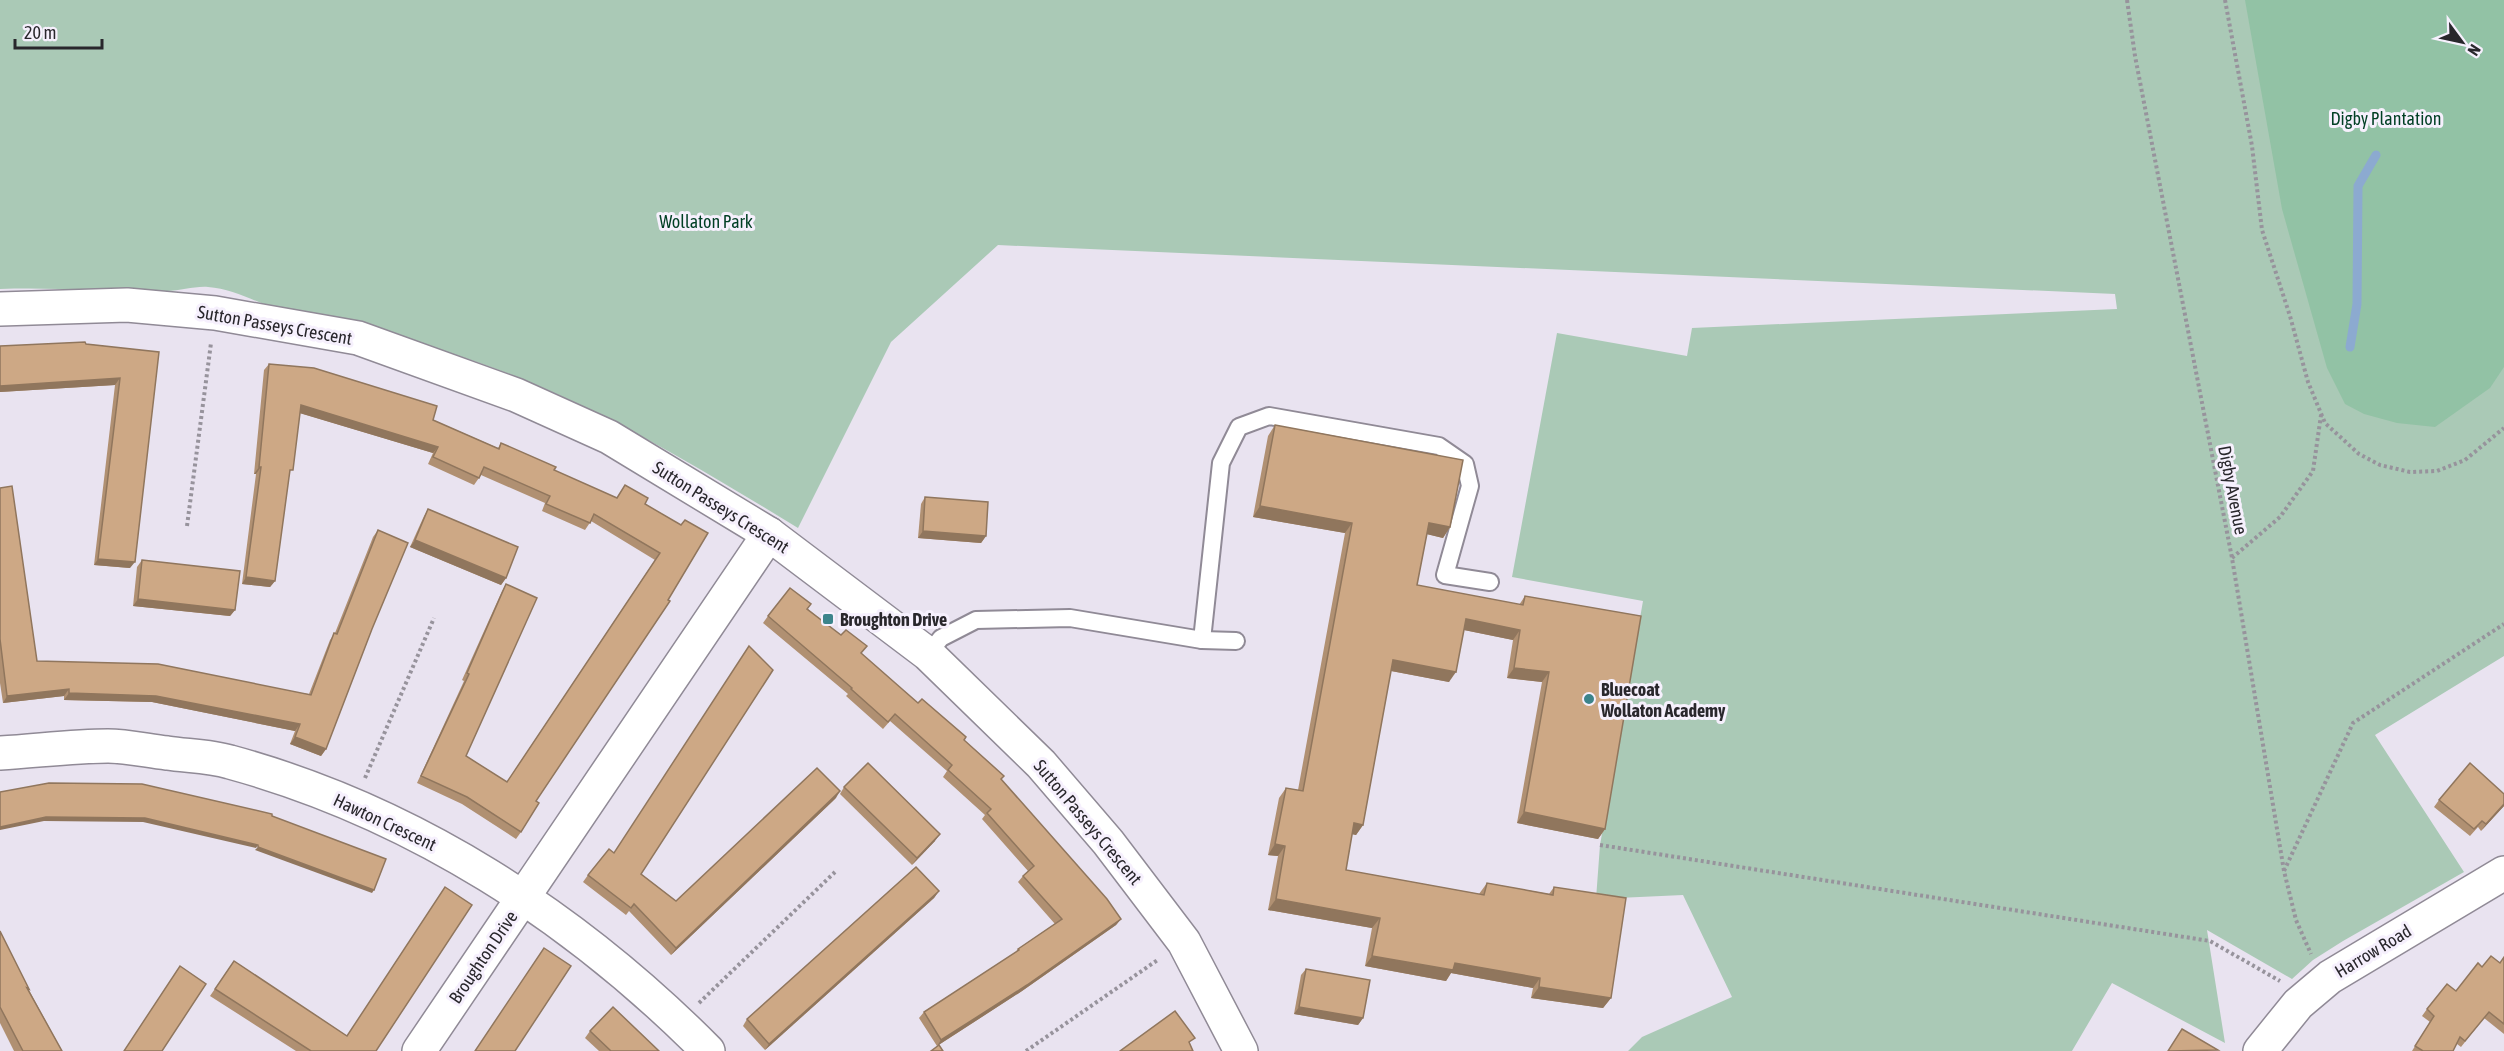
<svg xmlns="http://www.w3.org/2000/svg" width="2504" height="1051" viewBox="0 0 2504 1051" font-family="'Asap Condensed',sans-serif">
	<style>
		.green { fill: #aac9b6 }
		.forest { fill: #92c2a5 }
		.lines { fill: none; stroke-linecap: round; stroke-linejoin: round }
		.stream { stroke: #8caad0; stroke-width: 9 }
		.service-casing { stroke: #908a96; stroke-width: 20 }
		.minor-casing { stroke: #908a96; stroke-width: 36 }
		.path { stroke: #97939c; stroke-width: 4; stroke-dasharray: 3 3; stroke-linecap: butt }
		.service { stroke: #fff; stroke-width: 16 }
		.minor { stroke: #fff; stroke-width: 33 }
		.wall { fill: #b09072 }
		.shaded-wall { fill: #90765d }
		.building { fill: #cda885; stroke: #90765d; stroke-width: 1.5 }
		.poi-dot { fill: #3c848b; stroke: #f6f0fd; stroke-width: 2 }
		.labels { text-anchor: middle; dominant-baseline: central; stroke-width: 6; stroke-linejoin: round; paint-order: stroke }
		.park-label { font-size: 18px; fill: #003f24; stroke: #f6f0fd }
		.street-label { font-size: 18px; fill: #29272c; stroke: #f6f0fd }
		.poi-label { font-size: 18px; font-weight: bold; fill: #29272c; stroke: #f6f0fd; text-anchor: start }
	</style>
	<rect width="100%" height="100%" fill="#e9e3f0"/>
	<path class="green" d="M0,0H2504V656L2375,735L2464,872L2343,941L2313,960L2292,979L2207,930L2225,1043L2112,983L2072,1051H1628L1642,1037L1732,997L1683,895L1596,899L1600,845L1643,601L1512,577L1557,333L1687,356L1692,328L2117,309L2115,294L998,245L891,342L798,528C685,459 570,389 443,351C392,335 341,324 289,312C261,306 237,289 208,287C194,286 181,291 167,291C112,292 56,287 0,289Z"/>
	<path class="forest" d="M2245,0H2504V367L2490,388L2435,427L2397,423L2364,414L2345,404L2327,368L2282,209Z"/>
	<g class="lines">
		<path class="stream" d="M2350,347L2357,304L2358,186L2376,155"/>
		<g class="service-casing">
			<g id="service">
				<path d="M1202,640L1221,463L1239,427L1269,416L1439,446L1465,464L1470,486L1445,575L1490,582"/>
				<path d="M928,654L941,638L976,620L1070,618L1202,640L1236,641"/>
			</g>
		</g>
		<g class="minor-casing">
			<g id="minor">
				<path d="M0,309L127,305L215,313L358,338L516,395L609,437L769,534L928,654L1041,764L1108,842L1184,942L1241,1051"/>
				<path d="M0,753C36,751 73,746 108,746C128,746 148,751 167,753C187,756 210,756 230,762C413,812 575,917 708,1051"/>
				<path d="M419,1051L769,534"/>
				<path d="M2260,1051L2298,1004L2330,977L2504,873"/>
			</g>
		</g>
		<g class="path">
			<path d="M2127,0L2135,56L2232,558L2284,871L2296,920L2311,954"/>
			<path d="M2225,0L2252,146L2262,230L2290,316L2308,382L2325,423L2359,454L2380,465L2410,472L2437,471L2465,460L2504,428"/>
			<path d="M187,526L211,343"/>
			<path d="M2232,558L2280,517L2313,471L2321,415"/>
			<path d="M365,778L434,618"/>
			<path d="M1600,845L2210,941L2280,981"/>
			<path d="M2284,871L2353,723L2504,624"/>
			<path d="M699,1003L835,872"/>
			<path d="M1026,1051L1159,959"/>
		</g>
		<use href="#service" class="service"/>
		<use href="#minor" class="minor"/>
	</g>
	<g class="wall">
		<path d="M86,344L159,352L130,568L94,565L115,385L0,392V346Z"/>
		<path d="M269,364L433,420L498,448L501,443L554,470L617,498L625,485L645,504L681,525L536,801L521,832L516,839L462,804L417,783L464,681L462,680L502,591L506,584L466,756L507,782L655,560L591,521L585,530L542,511L545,503L481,475L474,485L428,464L433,453L300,413L289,477L275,581L270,587L242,584L256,474H254L264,370Z"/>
		<path d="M1275,425L1450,527L1443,538L1427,534L1417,585L1519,605L1525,596L1605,829L1598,839L1517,823L1542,682L1507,678L1513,640L1464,630L1449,682L1391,671L1363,825L1356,835L1352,834L1346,870L1479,894L1487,883L1549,894L1554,887L1611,998L1603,1008L1531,998L1533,988L1451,973L1446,981L1365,966L1372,928L1268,910L1278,856L1268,855L1279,798L1286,788L1298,790L1345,533L1253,517L1268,436Z"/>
		<path d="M0,488L37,661L309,694L330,640L335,633L373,537L378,530L372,629L326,749L321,756L290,744L295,731L152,702L64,700V696L3,703L0,683Z"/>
		<path d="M925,497L986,536L981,543L918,538L921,504Z"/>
		<path d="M428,509L506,578L501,585L410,547L424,516Z"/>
		<path d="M142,560L235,610L230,616L133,606L137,567Z"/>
		<path d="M808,609L861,654L918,703L964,740L1002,780L1121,919L1116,925L1022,991L937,1046L919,1018L924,1012L1015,953L1018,949L1055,924L1018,882L1023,876L1028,871L982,819L985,815L943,777L947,771L890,721L883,729L846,696L848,694L763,623L768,616Z"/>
		<path d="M844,787L935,841L912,865L840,794Z"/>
		<path d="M836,798L671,955L629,911L626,915L583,882L588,875L641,874L676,901Z"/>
		<path d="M2439,800L2504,806L2481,831L2478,827L2470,836L2434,807Z"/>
		<path d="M939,891L934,898L765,1050L743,1026L747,1019Z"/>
		<path d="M0,931L29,989V990L62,1051H14L0,1023Z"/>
		<path d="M2504,957V1034L2484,1018L2461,1047L2457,1044L2453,1051H2412L2430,1022L2422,1016L2427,1009L2456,991L2482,967L2500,963Z"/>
		<path d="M234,961L347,1036L376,1051H296L210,996Z"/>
		<path d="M1306,969L1363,1018L1358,1025L1294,1014L1301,975Z"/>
		<path d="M590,1031L659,1051H599L585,1038Z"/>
	</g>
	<g class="shaded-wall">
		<path d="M120,378L115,385L0,392V386Z"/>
		<path d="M301,405L438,447L433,453L296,412Z"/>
		<path d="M259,467H261L256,474H254Z"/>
		<path d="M1260,506L1352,523L1345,533L1253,517Z"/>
		<path d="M1429,523L1450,527L1443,538L1422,533Z"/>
		<path d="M923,531L986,536L981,543L918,538Z"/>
		<path d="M415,540L506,578L501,585L410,547Z"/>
		<path d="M98,559L135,562L130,568L94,565Z"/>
		<path d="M246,577L275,581L270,587L242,584Z"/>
		<path d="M138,599L235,610L230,616L133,606Z"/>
		<path d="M1466,619L1520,630L1513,640L1459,629Z"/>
		<path d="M1393,660L1456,672L1449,682L1386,670Z"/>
		<path d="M1514,668L1549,672L1542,682L1507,678Z"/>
		<path d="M69,689L64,696L3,703L7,696Z"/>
		<path d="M69,693L156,696L300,724L295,731L152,702L64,700Z"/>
		<path d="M295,737L326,749L321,756L290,744Z"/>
		<path d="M840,791L836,798L671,955L676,948Z"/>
		<path d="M2504,804V806L2481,831L2486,824Z"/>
		<path d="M1524,812L1605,829L1598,839L1517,823Z"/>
		<path d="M46,817L145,818L258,845L256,848L143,822L44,821L0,830V827Z"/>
		<path d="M1354,823L1363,825L1356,835L1347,833Z"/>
		<path d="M940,834L935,841L912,865L917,858Z"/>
		<path d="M1275,844L1285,846L1278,856L1268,855Z"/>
		<path d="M258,847L374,890L372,893L255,850Z"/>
		<path d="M939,891L934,898L765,1050L769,1044Z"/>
		<path d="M1276,899L1380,918L1372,928L1268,910Z"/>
		<path d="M1121,919L1116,925L1022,991L937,1046L941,1040Z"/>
		<path d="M1372,956L1455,963L1540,978L1533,988L1451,973L1446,981L1365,966Z"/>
		<path d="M1539,987L1611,998L1603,1008L1531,998Z"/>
		<path d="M1299,1007L1363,1018L1358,1025L1294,1014Z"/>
	</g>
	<g class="building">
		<path d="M85,342L86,344L159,352L135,562L98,559L120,378L0,386V346Z"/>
		<path d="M269,364L314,368L437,406L433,420L499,449L501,443L556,467L554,470L617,498L625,485L648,498L645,504L681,525L685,520L708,533L668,600L670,601L536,801L539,803L521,832L467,797L421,776L469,674L467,673L506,584L537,598L466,756L507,782L660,553L594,514L590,523L546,504L550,496L484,467L479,478L433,457L438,447L301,405L293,470H290L275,581L246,577L261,467H259Z"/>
		<path d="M1275,425L1463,460L1450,527L1429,523L1417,585L1523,605L1525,596L1641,616L1605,829L1524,812L1549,672L1514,668L1520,630L1466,619L1456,672L1393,660L1363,825L1354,823L1346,870L1484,895L1487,883L1553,895L1554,887L1626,898L1611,998L1539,987L1540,978L1455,963L1453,970L1372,956L1380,918L1276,899L1285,846L1275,844L1286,788L1303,791L1352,523L1260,506Z"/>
		<path d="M12,486L37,661L158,664L311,695L334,633L337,634L378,530L408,543L372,629L326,749L295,737L300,724L156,696L69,693V689L7,696L0,639V488Z"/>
		<path d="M925,497L988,502L986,536L923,531Z"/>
		<path d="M428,509L518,547L506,578L415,540Z"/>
		<path d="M142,560L240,571L235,610L138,599Z"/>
		<path d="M790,588L811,604L807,609L841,635L846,630L867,646L861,653L918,703L922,699L966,737L964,740L1004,776L1001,779L1107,899L1121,919L1027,985L941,1040L924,1012L1019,950L1018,949L1062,919L1023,876L1034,866L987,813L991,809L948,770L952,765L895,714L888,722L851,689L852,688L768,616Z"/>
		<path d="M749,646L773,670L641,874L676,901L817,768L840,791L676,948L634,904L631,908L588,875L609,849L614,853Z"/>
		<path d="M868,763L940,834L917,858L844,787Z"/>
		<path d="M2470,763L2504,794V804L2486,824L2482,821L2474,829L2439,800Z"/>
		<path d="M49,783L142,784L272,814V816L386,859L374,890L258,847V845L145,818L46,817L0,827V792Z"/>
		<path d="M916,867L939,891L769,1044L747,1019Z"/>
		<path d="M445,887L472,905L376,1051H311L215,989L234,961L347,1036Z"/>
		<path d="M0,931L29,989L27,988L62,1051H23L0,1007Z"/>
		<path d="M544,948L571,966L515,1051H475Z"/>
		<path d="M2491,956L2500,963L2504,957V1024L2489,1012L2465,1041L2460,1037L2453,1051H2423L2415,1046L2434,1016L2427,1009L2447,984L2456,991L2478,963L2482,967Z"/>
		<path d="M180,966L206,984L162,1051H124Z"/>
		<path d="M1306,969L1370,980L1363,1018L1299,1007Z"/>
		<path d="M613,1007L659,1051H611L590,1031Z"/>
		<path d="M1175,1011L1195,1038L1189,1042L1193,1051H1120Z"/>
		<path d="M2182,1029L2218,1050L2168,1051Z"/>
		<path d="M939,1045L943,1051H931Z"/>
	</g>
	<g class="poi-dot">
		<rect x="822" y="613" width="12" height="12" rx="3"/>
		<circle cx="1589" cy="699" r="6"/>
	</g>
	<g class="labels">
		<g class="park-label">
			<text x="2386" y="118">Digby Plantation</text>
			<text x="706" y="221">Wollaton Park</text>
		</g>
		<g class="street-label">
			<text transform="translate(275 325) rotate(10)">Sutton Passeys Crescent</text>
			<text transform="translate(2233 490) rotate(79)">Digby Avenue</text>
			<text transform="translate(721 507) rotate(32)">Sutton Passeys Crescent</text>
			<text transform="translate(385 822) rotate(25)">Hawton Crescent</text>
			<text transform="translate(1088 822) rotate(50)">Sutton Passeys Crescent</text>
			<text transform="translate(2373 951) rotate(-31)">Harrow Road</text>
			<text transform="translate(483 957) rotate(-56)">Broughton Drive</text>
		</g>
		<g class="poi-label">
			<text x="840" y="619">Broughton Drive</text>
			<text x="1601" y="689">Bluecoat<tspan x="1601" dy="21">Wollaton Academy</tspan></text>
		</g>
	</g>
	<g transform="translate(2462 42) rotate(123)" stroke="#f6f0fd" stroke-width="4.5" paint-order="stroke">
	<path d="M0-4.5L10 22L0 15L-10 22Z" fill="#29272c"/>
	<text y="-9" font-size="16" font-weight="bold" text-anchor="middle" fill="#29272c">N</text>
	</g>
	<path d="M15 39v9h87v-9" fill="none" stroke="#29272c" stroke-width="3"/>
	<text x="24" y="39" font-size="18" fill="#29272c" stroke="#f6f0fd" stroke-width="4.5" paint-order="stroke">20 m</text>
</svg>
